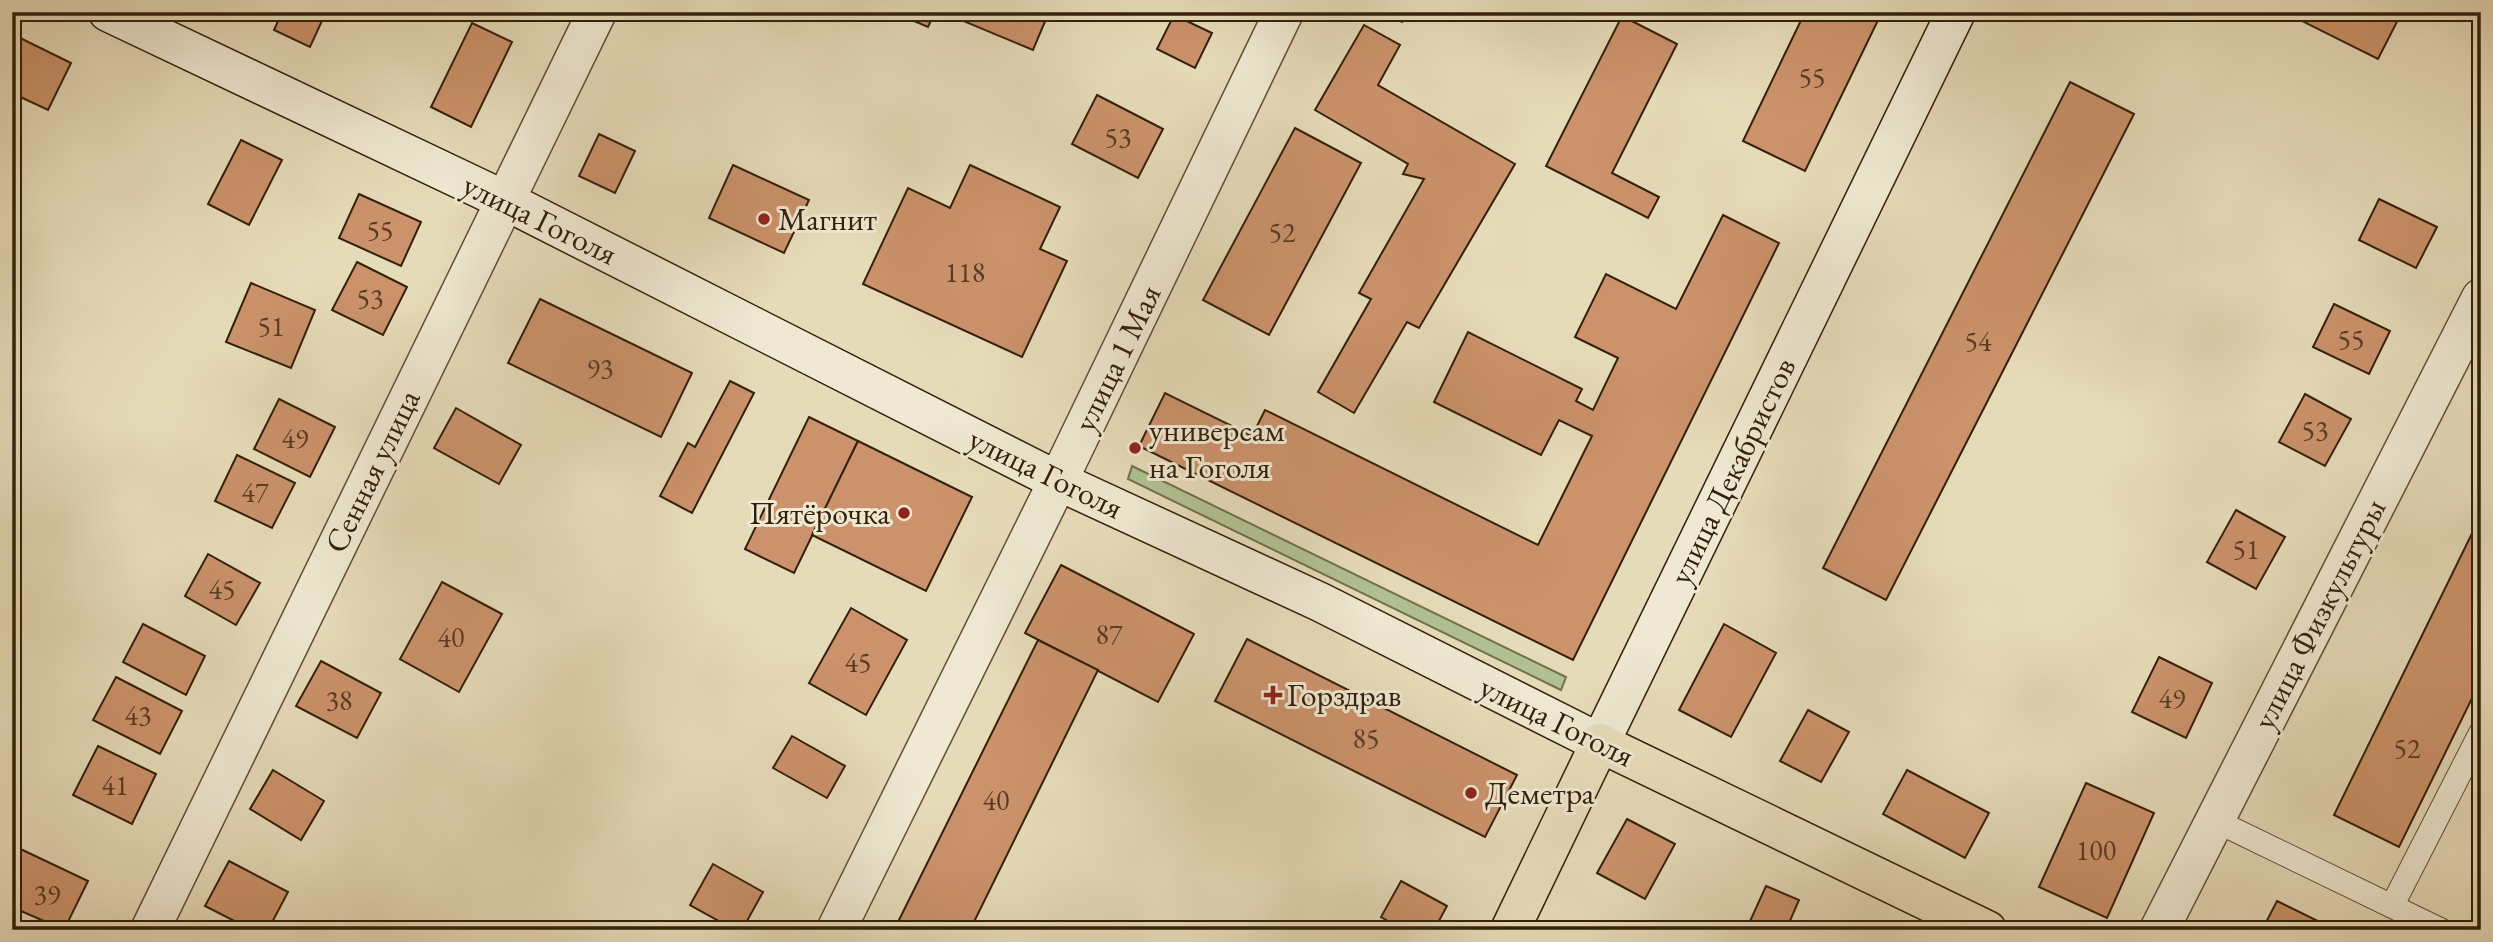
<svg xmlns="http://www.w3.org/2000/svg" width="2493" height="942" viewBox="0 0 2493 942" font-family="'EB Garamond',serif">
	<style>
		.green { fill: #b1c192; stroke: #72704e; stroke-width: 2 }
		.building { fill: #cb926b; stroke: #332009; stroke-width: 2 }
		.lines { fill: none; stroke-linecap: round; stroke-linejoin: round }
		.lane-casing { stroke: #604f35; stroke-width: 25 }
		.street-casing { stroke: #604f35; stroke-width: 41 }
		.secondary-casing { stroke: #332009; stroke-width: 41 }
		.primary-casing { stroke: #332009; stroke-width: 41 }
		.lane { stroke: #efe8d2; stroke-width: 23 }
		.street { stroke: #efe8d2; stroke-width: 38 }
		.secondary { stroke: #efe8d2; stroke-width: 38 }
		.primary { stroke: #e6dbb9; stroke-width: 38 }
		.poi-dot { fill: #8f2418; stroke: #efe8d2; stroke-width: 2.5 }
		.labels { text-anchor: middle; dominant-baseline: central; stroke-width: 6; stroke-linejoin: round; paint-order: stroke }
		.number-label { font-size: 28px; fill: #593c22 }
		.street-label { font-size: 32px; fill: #332009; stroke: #efe8d2 }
		.poi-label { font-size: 32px; fill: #332009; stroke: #efe8d2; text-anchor: start }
	</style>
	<rect width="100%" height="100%" fill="#e6dbb9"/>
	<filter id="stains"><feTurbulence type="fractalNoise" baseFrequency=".00286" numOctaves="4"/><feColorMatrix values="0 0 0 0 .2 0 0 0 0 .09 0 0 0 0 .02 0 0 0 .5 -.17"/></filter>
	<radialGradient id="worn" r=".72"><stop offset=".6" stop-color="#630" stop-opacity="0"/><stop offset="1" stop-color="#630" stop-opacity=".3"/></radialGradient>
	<path class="green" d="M1132,466L1566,677L1561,690L1128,479Z"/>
	<g class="building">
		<path d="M282,12H326L310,47L274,30Z"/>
		<path d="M893,12H935L928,27Z"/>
		<path d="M950,12H1049L1033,50L949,15Z"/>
		<path d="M1382,12H1407L1402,22Z"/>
		<path d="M1805,12H1882L1805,171L1743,141Z"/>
		<path d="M2284,12H2402L2378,59Z"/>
		<path d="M1174,15L1212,33L1195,68L1157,49Z"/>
		<path d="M1622,16L1677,44L1612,173L1659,197L1648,218L1546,166Z"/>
		<path d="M472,23L512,42L471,127L431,107Z"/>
		<path d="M1364,25L1400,45L1378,85L1515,164L1419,328L1407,322L1354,413L1318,392L1371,299L1359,293L1424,179L1403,174L1408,164L1315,110Z"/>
		<path d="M12,34L71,63L48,110L12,93Z"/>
		<path d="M2070,82L2134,114L1886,600L1823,568Z"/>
		<path d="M1097,95L1163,129L1138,178L1072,144Z"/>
		<path d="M1295,128L1361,163L1269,335L1203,300Z"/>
		<path d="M599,134L635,151L615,193L579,176Z"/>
		<path d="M241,140L282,160L249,225L208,204Z"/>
		<path d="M733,165L809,200L784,253L709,218Z"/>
		<path d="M970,165L1060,207L1040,249L1067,261L1022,357L863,284L908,188L950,208Z"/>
		<path d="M359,194L421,222L401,266L339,238Z"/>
		<path d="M2379,199L2437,227L2416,268L2359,240Z"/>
		<path d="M1723,215L1779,243L1573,660L1139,446L1165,393L1252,436L1265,410L1538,545L1592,436L1559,420L1541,455L1434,402L1468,332L1582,389L1576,401L1593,410L1618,358L1575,337L1606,274L1676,309Z"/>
		<path d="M357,262L407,287L383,335L332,310Z"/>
		<path d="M251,283L315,310L291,368L226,342Z"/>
		<path d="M540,299L692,373L661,437L508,363Z"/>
		<path d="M2334,304L2390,331L2369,374L2313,347Z"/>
		<path d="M730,381L754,393L692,513L660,496L688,443L695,447Z"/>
		<path d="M2305,394L2351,419L2325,466L2279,442Z"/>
		<path d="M279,399L335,427L310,477L254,449Z"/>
		<path d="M456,408L521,445L499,484L434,448Z"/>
		<path d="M809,417L858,441L794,573L745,549Z"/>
		<path d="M858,441L972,497L926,591L812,535Z"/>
		<path d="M237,455L295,483L272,528L215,501Z"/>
		<path d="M2236,510L2285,537L2256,589L2207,562Z"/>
		<path d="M2481,515V680L2399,847L2334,815Z"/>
		<path d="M208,554L260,583L236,625L185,596Z"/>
		<path d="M1061,565L1194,634L1158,702L1025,633Z"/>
		<path d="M442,582L502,614L459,692L400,659Z"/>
		<path d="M851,608L907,640L866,715L809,683Z"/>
		<path d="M143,624L205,656L186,695L123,662Z"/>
		<path d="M1724,624L1776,653L1731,737L1679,710Z"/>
		<path d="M1247,639L1517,775L1485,837L1215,701Z"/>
		<path d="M1038,640L1098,670L970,930H894Z"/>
		<path d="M2159,657L2212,683L2186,738L2132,712Z"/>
		<path d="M321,661L381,693L357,738L296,706Z"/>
		<path d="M116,677L182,711L160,754L93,720Z"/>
		<path d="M1808,710L1849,732L1821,782L1780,761Z"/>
		<path d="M792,736L845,766L827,798L773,768Z"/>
		<path d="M98,746L156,774L132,824L73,795Z"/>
		<path d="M273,770L324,801L301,840L250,809Z"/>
		<path d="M1907,770L1989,813L1965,858L1883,814Z"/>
		<path d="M2086,783L2154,813L2107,918L2039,887Z"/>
		<path d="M1627,819L1675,844L1645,899L1597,873Z"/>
		<path d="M12,845L88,881L64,930L12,907Z"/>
		<path d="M229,861L288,892L268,930H252L205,906Z"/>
		<path d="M713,864L763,892L742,930H735L690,905Z"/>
		<path d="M1401,881L1447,906L1434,930H1404L1381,917Z"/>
		<path d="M1766,886L1799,900L1786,930H1746Z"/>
		<path d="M2277,901L2336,930H2262Z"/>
	</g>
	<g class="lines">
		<g class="lane-casing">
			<g id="lane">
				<path d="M2214,820L2441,930"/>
				<path d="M2392,906L2481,732"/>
			</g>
		</g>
		<g class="street-casing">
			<g id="street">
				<path d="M150,930L597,12"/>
				<path d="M836,930L1058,481L1284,12"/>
				<path d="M2159,930L2481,298"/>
			</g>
		</g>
		<g class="secondary-casing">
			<path id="secondary" d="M108,12L504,200L1058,481L1320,602L1600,743L1956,12"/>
		</g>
		<g class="primary-casing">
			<path id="primary" d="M1510,930L1600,743L1987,930"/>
		</g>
		<use href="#lane" class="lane"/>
		<use href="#street" class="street"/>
		<use href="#secondary" class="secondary"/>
		<use href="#primary" class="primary"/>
	</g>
	<g class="poi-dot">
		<circle cx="764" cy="219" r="7"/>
		<circle cx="1135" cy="448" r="7"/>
		<circle cx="904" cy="513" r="7"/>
		<path d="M1269.5 684.5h7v7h7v7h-7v7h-7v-7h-7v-7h7z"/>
		<circle cx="1471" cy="793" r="7"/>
	</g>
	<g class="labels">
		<g class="number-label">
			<text x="1812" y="77">55</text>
			<text x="1118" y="137">53</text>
			<text x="380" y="230">55</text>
			<text x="1282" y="232">52</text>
			<text x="965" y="272">118</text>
			<text x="370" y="298">53</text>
			<text x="271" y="326">51</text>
			<text x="2351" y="339">55</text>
			<text x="1978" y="341">54</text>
			<text x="600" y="368">93</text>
			<text x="2315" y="430">53</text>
			<text x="295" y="438">49</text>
			<text x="255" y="492">47</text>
			<text x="2246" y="549">51</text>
			<text x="222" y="589">45</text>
			<text x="1109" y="634">87</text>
			<text x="451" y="637">40</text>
			<text x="858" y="662">45</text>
			<text x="2172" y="698">49</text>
			<text x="339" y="700">38</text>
			<text x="138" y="715">43</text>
			<text x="1366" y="738">85</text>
			<text x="2407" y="748">52</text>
			<text x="115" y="785">41</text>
			<text x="996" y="800">40</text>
			<text x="2096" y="850">100</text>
			<text x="47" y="894">39</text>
		</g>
		<g class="street-label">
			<text transform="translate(540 219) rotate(26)">улица Гоголя</text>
			<text transform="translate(1117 358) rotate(-64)">улица 1 Мая</text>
			<text transform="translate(372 471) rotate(-64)">Сенная улица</text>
			<text transform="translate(1732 471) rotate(-64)">улица Декабристов</text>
			<text transform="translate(1046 473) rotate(26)">улица Гоголя</text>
			<text transform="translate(2319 614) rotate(-63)">улица Физкультуры</text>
			<text transform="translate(1557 721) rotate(26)">улица Гоголя</text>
		</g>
		<g class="poi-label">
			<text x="778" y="219">Магнит</text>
			<text x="1149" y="430">универсам<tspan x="1149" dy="37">на Гоголя</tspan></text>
			<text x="890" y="513" text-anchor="end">Пятёрочка</text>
			<text x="1287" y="695">Горздрав</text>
			<text x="1485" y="793">Деметра</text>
		</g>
	</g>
	<rect width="2493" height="942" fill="none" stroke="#e6dbb9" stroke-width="42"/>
	<rect x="14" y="14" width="2465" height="914" fill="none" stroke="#332009" stroke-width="3.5"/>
	<rect x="21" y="21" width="2451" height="900" fill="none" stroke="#332009" stroke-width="2"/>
	<rect width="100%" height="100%" filter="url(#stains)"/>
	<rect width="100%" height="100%" fill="url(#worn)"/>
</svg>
